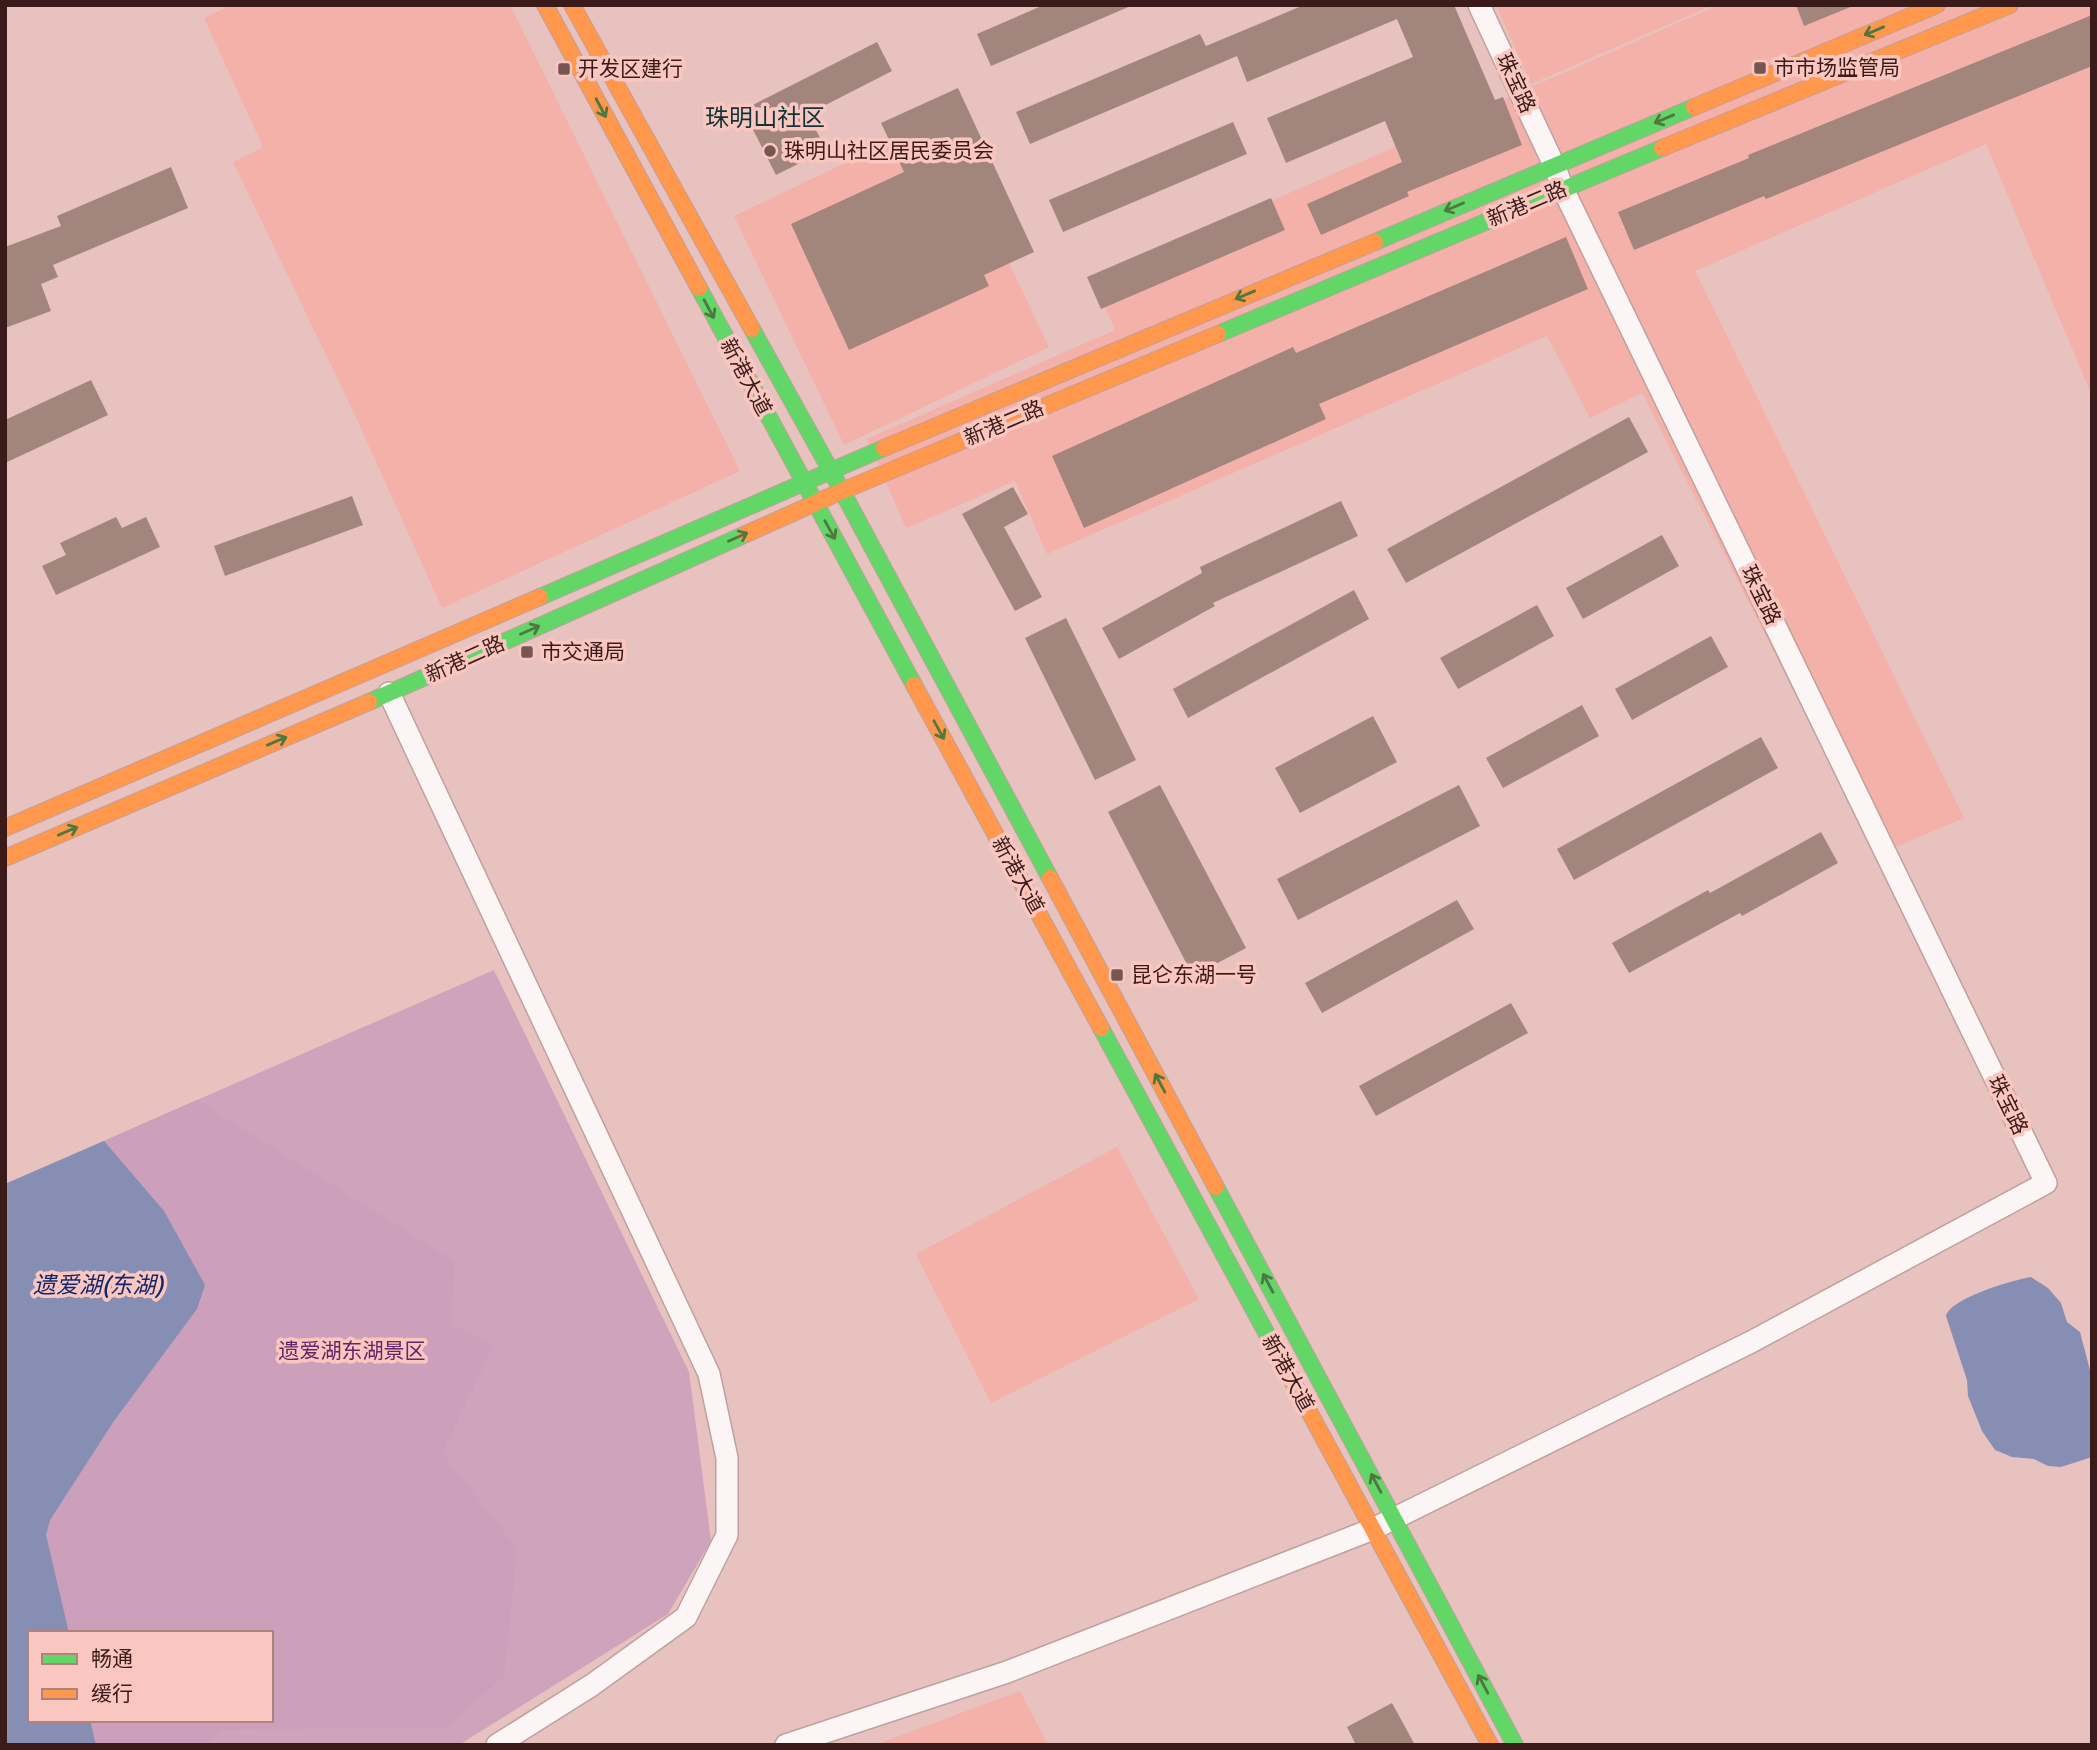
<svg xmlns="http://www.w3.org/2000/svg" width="2097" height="1750" viewBox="0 0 2097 1750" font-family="Signika,'Noto Sans SC',sans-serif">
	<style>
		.built { fill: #f4b1aa }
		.green { fill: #cda4bb; fill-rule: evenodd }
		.forest { fill: #cc9fba }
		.water { fill: #878eb4 }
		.building { fill: #a2867e }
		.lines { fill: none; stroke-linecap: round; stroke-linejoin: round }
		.street-casing { stroke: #c0a09d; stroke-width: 24 }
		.fast-casing { stroke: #c0a09d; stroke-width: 18 }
		.slow-casing { stroke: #c0a09d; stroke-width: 18 }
		.street { stroke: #fbf6f5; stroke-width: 21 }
		.fast { stroke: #63d668; stroke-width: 16 }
		.slow { stroke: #ff974d; stroke-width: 16 }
		.oneway { stroke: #4f7840 }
		.poi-dot { fill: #775553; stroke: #fac6c0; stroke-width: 2.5 }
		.labels { text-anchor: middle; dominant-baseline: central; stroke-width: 7; stroke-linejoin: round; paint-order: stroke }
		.poi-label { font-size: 21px; fill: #3b1b19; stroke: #fac6c0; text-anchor: start }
		.street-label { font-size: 21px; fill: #3b1b19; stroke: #fac6c0 }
		.park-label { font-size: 21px; fill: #632666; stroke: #fac6c0 }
		.water-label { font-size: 23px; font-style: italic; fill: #11276b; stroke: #fac6c0 }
		.quarter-label { font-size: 24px; fill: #103337; stroke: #fac6c0 }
	</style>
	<rect width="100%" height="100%" fill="#e7c2be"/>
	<g class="built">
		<path d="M231,5H510L740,471L442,608L354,413L233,162L263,147L204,18Z"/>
		<path d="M1496,5H1713L1531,84Z"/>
		<path d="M1719,5H2092V396L1986,144L1695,271L1964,818L1877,855L1642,393L1590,418L1547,336L1047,554L1015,481L906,528L867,439L1115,330L1093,279Z"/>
		<path d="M940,118L1049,347L844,445L734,216Z"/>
		<path d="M1117,1147L1199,1299L991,1403L916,1254Z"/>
		<path d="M1020,1691L1048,1745H875Z"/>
	</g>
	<path class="green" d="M494,970L689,1372L711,1541L668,1614L462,1743L463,1745H5V1184ZM30,1633H271V1720H30Z"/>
	<path class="forest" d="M197,1100L455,1262L451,1325L494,1345L442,1453L517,1549L504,1676L448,1727L223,1730L204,1745H96L90,1720H271V1633H69L46,1535L50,1520L114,1422L197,1309L164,1211L104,1141Z"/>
	<g class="water">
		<path d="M104,1141L164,1211L205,1285L197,1309L114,1421L50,1520L46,1535L69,1633H30V1720H90L96,1745H5V1184Z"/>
		<path d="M2031,1277L2048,1288L2061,1303L2067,1322L2080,1332L2092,1378V1457L2061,1467L2048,1466L2034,1459L2012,1457L1995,1450L1982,1431L1968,1396L1967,1380L1946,1316C1951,1298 2013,1280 2031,1277Z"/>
	</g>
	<g class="building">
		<path d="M1044,5H1133L991,66L977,34Z"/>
		<path d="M1304,5H1454L1495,100L1503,97L1522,145L1407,192L1409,196L1321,235L1307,204L1402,162L1385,121L1286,163L1267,118L1413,57L1397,19L1247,82L1237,56L1030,144L1016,112L1200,34L1206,46Z"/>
		<path d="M1796,5H1853V6L1804,26Z"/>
		<path d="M2092,15V66L1766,199L1764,196L1634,250L1618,212L1749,158L1748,155Z"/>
		<path d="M877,42L892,71L808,114L826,150L776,175L743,110Z"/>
		<path d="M958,88L1034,252L984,275L989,286L849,350L791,224L904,172L881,123Z"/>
		<path d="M1233,122L1247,154L1063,232L1049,200Z"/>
		<path d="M171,167L188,208L53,265L58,277L41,284L51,311L5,328V247L61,226L57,216Z"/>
		<path d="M1271,198L1285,230L1101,309L1087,277Z"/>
		<path d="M1566,237L1588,289L1319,404L1326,419L1084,528L1052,456L1293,347L1296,353Z"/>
		<path d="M91,380L108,415L5,463V420Z"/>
		<path d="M1629,417L1648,452L1406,583L1387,549Z"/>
		<path d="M1013,487L1028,514L1004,527L1042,597L1015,611L962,514Z"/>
		<path d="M352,496L363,525L225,576L214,546Z"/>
		<path d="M1341,501L1358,536L1213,603L1215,606L1119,659L1102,628L1202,573L1200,567Z"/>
		<path d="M116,517L122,528L146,517L160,547L56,595L42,566L66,555L60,543Z"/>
		<path d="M1662,535L1679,566L1583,619L1566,588Z"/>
		<path d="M1354,590L1369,619L1188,718L1173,689Z"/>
		<path d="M1537,605L1554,636L1458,689L1440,658Z"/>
		<path d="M1066,618L1136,760L1095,780L1025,638Z"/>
		<path d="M1711,636L1728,667L1632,720L1615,689Z"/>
		<path d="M1582,705L1599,736L1503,788L1486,758Z"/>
		<path d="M1373,716L1397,762L1300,813L1275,768Z"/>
		<path d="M1761,737L1778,768L1574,880L1557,849Z"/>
		<path d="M1160,785L1246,948L1193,976L1108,812Z"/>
		<path d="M1459,785L1480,826L1298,920L1277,879Z"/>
		<path d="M1821,832L1838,863L1742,916L1740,913L1629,973L1612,943L1708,890L1710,893Z"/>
		<path d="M1457,900L1474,929L1322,1013L1305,983Z"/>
		<path d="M1511,1003L1528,1033L1376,1116L1359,1086Z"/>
		<path d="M1392,1703L1415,1745H1356L1347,1727Z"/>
	</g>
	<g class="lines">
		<g class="street-casing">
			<g id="street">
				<path d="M389,693L709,1374L727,1458V1535L686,1617L592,1685L497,1745"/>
				<path d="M786,1745L1007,1672L1373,1529L1751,1342L2046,1183L1563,189L1554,165L1479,5"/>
			</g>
		</g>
		<g class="fast-casing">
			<g id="fast">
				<path d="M1375,242L1694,107"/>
				<path d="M699,288L914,685"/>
				<path d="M752,329L842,491L1050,878"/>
				<path d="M1218,334L1662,148"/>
				<path d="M540,597L884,448"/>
				<path d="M369,702L746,534"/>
				<path d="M1101,1028L1293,1382"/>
				<path d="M1216,1187L1515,1745"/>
			</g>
		</g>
		<g class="slow-casing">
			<g id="slow">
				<path d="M545,5L699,288"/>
				<path d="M572,5L752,329"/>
				<path d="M1694,107L1937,5"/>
				<path d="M1662,148L2010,5"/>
				<path d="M884,448L1375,242"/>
				<path d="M746,534L842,491L1218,334"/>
				<path d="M914,685L1101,1028"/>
				<path d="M5,828L540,597"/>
				<path d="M5,858L369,702"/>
				<path d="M1050,878L1216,1187"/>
				<path d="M1293,1382L1490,1745"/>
			</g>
		</g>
		<use href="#street" class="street"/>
		<use href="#fast" class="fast"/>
		<use href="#slow" class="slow"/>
	</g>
	<defs><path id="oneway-shaft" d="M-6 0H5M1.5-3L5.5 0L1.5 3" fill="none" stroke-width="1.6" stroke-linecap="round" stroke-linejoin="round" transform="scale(1.75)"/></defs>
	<g class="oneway">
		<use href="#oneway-shaft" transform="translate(1874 31) rotate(157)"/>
		<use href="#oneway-shaft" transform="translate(601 108) rotate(62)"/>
		<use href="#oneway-shaft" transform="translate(1664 119) rotate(157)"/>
		<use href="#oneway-shaft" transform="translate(1454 207) rotate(157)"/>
		<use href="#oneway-shaft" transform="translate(1245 295) rotate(157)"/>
		<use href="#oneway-shaft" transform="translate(709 309) rotate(62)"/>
		<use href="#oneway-shaft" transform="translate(830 530) rotate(61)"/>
		<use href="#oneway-shaft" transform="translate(738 537) rotate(-24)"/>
		<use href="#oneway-shaft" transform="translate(530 630) rotate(-24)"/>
		<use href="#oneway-shaft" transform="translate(939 730) rotate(61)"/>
		<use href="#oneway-shaft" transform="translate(277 741) rotate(-23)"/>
		<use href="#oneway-shaft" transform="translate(68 831) rotate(-23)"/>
		<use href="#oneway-shaft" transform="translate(1160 1083) rotate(-118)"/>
		<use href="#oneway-shaft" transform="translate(1268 1283) rotate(-118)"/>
		<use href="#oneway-shaft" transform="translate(1376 1483) rotate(-118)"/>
		<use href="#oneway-shaft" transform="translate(1483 1684) rotate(-118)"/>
	</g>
	<g class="poi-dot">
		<rect x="1753" y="61" width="14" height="14" rx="3.5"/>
		<rect x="557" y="62" width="14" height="14" rx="3.5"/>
		<circle cx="770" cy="151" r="7"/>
		<rect x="520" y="645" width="14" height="14" rx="3.5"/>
		<rect x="1110" y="968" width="14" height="14" rx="3.5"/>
	</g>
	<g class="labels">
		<g class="poi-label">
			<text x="1774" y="68">市市场监管局</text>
			<text x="578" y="69">开发区建行</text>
			<text x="784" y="151">珠明山社区居民委员会</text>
			<text x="541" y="652">市交通局</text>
			<text x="1131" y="975">昆仑东湖一号</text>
		</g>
		<g class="street-label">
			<text transform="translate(1516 83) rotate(65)">珠宝路</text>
			<text transform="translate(1527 204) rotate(-23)">新港二路</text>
			<text transform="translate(746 377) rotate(62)">新港大道</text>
			<text transform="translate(1004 423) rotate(-23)">新港二路</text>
			<text transform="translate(1761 595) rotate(64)">珠宝路</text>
			<text transform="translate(465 659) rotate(-24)">新港二路</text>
			<text transform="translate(1018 875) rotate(61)">新港大道</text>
			<text transform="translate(2008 1105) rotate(64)">珠宝路</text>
			<text transform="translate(1288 1373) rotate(61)">新港大道</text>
		</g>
		<g class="park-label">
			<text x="352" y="1351">遗爱湖东湖景区</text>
		</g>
		<g class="water-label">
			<text x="98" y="1285">遗爱湖(东湖)</text>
		</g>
		<g class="quarter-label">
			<text x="765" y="118">珠明山社区</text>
		</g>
	</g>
	<rect width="2097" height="1750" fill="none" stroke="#3b1b19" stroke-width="14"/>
	<rect x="28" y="1631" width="245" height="91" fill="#fac6c0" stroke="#ae827d" stroke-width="2"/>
	<rect x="42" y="1654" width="35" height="10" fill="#63d668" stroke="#ae827d" stroke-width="2"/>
	<text x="91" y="1666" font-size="21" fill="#3b1b19">畅通</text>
	<rect x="42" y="1689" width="35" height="10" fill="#ff974d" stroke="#ae827d" stroke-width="2"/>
	<text x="91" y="1701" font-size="21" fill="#3b1b19">缓行</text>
</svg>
